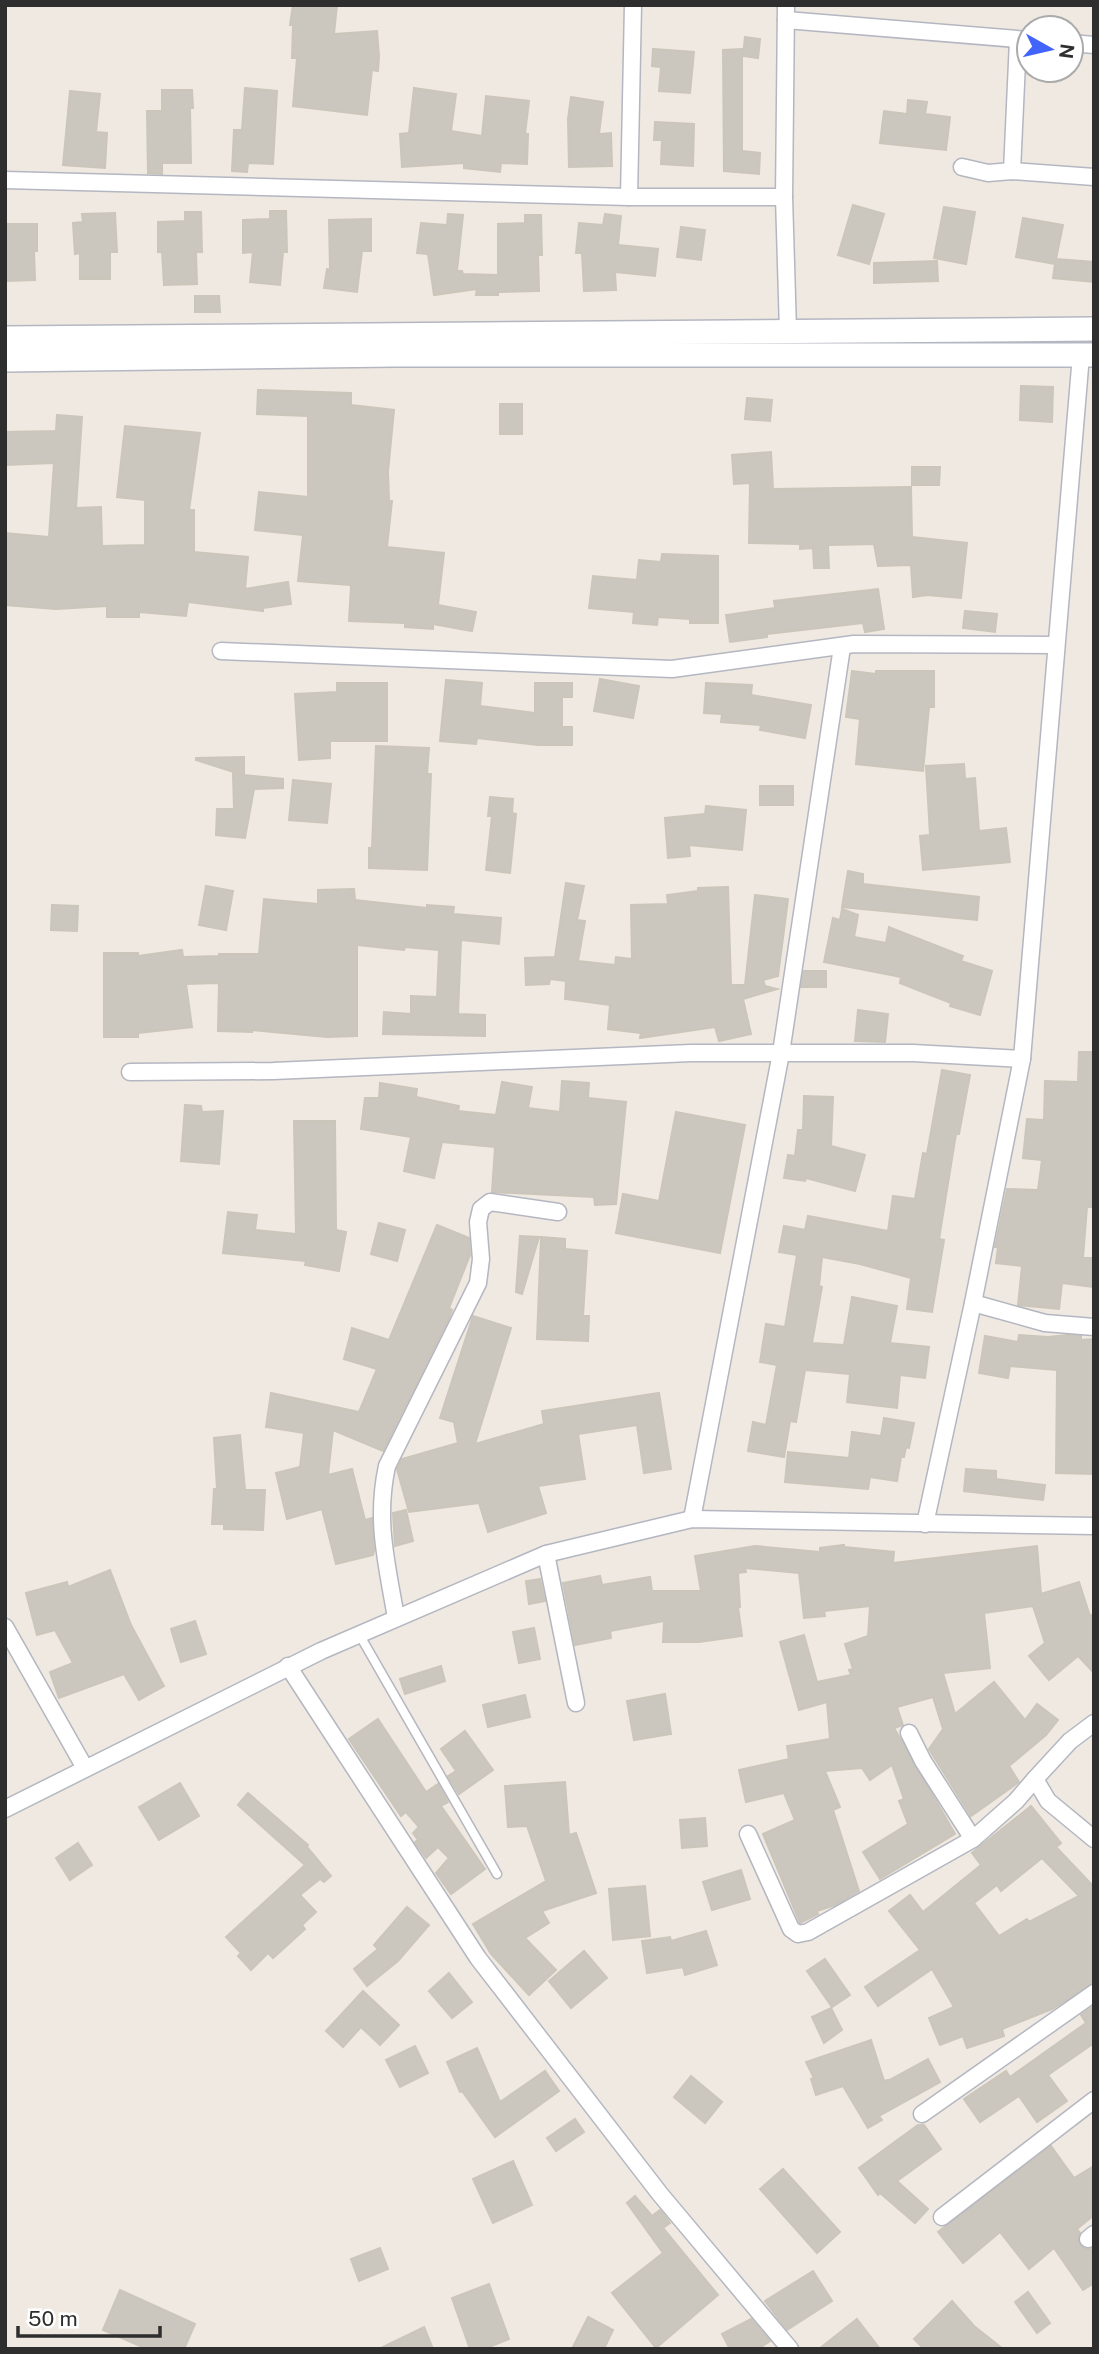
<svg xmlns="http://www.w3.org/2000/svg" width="1099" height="2354" viewBox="0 0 1099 2354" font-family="'Public Sans',sans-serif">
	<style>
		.building { fill: #cbc7bf; stroke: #cbc5ba; stroke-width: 2; fill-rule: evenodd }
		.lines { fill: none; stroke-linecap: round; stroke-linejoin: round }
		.lane-casing { stroke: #b4b7c1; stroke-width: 11 }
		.street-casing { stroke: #b4b7c1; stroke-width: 19 }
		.secondary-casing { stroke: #b4b7c1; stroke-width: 26 }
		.lane { stroke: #fff; stroke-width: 8 }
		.street { stroke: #fff; stroke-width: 16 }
		.secondary { stroke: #fff; stroke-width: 23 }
	</style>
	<rect width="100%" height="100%" fill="#efe9e1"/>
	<g class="building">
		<path d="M293,5H337L334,34L377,31L379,56L378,71L372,70L367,115L293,106L297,58H292L293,25H290Z"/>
		<path d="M745,37L760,39L758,58L743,56Z"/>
		<path d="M653,49L694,52L690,93L659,91L661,67L652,66Z"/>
		<path d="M742,49V151L760,153L759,174L724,171L723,50Z"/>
		<path d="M245,88L277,91L273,164L248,163L247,172L232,171L234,130H242Z"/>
		<path d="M414,88L456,94L451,131L482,136L486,96L529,101L525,134H528L527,164L501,163L500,172L464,168V163L402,167L400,134L409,133Z"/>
		<path d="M162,90H192L193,108H190L191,163H162V174L148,173L147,111H162Z"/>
		<path d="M70,91L100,94L96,132L107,133L105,168L63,165Z"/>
		<path d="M571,97L603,102L599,134L611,133L612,166L569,167L568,119Z"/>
		<path d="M908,100L927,102L925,114L950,117L946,150L880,143L884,111L907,114Z"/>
		<path d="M655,122L694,124L693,166L661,164L662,140H654Z"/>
		<path d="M853,205L884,214L869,264L838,255Z"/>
		<path d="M944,207L975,212L966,264L934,258Z"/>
		<path d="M270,211H286L287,252H283L280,285L250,282L253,252L243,253V220L270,219Z"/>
		<path d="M185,212H201L202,252H196L197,284L164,285L162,252H158V222L185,221Z"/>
		<path d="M115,213L117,252H110V279H80V253L75,254L73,223L83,222L82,214Z"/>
		<path d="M448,214L463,215L457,271H462L463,274L498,275V224L525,223V215H541L542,255H538L539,291L498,292V295H476L477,289L434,295L428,254L417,253L421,223L447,225Z"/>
		<path d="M605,214L621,216L618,245L658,249L655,276L615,272L616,290L584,291L582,253H576L579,223L603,225Z"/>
		<path d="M1023,218L1063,225L1056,259L1094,262V282L1053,278L1055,264L1016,257Z"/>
		<path d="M371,219V251H362L357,292L324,288L327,269L330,270L329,220Z"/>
		<path d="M5,224H37V251H34L35,280L5,281Z"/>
		<path d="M681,227L705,230L701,260L677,257Z"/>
		<path d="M937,261L938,281L874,283V263Z"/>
		<path d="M195,296H219L220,312H195Z"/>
		<path d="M1021,386L1053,387L1052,422L1020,420Z"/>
		<path d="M258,390L351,393V405L394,410L388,472L389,501H392L387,547L444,553L438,605L476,612L472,631L433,624V629L405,627V623L349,621L351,585L298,581L303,535L255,530L259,492L308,497V416L257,414Z"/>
		<path d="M747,398L772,400L770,421L745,419Z"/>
		<rect x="500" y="404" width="22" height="30"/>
		<path d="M57,415L82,417L76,508L101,507L102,546L145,545V500L117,497L125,426L200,433L189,510H194V552L248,557L245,589L288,582L291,604L263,608V611L188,602L186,616L139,612V617H107V606L56,609L5,605V533L49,537L54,463L5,465V432L56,431Z"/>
		<path d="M771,452L773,489L911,487L912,537L967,543L961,598L927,595L913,597L911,565L878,566L874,544L828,545L829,568H814L813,548L800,549V544L749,543L750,483L734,484L732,455Z"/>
		<path d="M912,467H940L939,485H912Z"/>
		<path d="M662,554L718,556V623H690V619L658,617L657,625L633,623L634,612L589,608L593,576L637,580L639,560L661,562Z"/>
		<path d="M878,589L884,629L865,632L863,623L767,634V637L730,642L726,615L775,608L774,601Z"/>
		<path d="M965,611L997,614L995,632L963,628Z"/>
		<path d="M852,671L876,674V671H934V707H929L923,771L856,764L860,719L846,717Z"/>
		<path d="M600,679L639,686L633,718L594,711Z"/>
		<path d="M446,680L482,683L480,706L535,713V683H572V697H562V727H572V745H538L477,738L476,744L440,741Z"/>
		<path d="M337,683H387V741H330V758L299,760L295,694L337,692Z"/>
		<path d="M706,683L752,685L751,695L811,705L805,738L760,730L761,725L721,722L722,714L704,713Z"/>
		<path d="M376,746L429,748L427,774H431L427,870L369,868V848H372Z"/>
		<path d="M244,757V775L283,779V788L254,789L245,838L216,835L217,809H234L233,774H240L196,760V758Z"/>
		<path d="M964,764L965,779L975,778L979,831L1006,828L1010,862L923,870L920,836L930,835L926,766Z"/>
		<path d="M293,780L331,784L327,823L289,820Z"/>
		<rect x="760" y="786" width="33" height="19"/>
		<path d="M490,797L513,799L512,813L516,814L510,873L486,870L492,816H488Z"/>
		<path d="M706,806L746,810L742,850L689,845L690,856L668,858L665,818L705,814Z"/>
		<path d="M848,871L863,874V884L979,897L977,920L842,907Z"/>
		<path d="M566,883L584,886L577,920L585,921L578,961L615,965L616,957L632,959L631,905L668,904L667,895L698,891V888L728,887L731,985H745L755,895L788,899L778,976L763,980L765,986L777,989L743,999L751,1034L719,1041L715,1027L640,1038L641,1033L608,1029L610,1005L565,999L566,981L550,979L549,984L526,985L525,958L555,957Z"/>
		<path d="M206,886L233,891L226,930L199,925Z"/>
		<path d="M354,889L355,900L427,908V905L454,907L453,914L501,918L499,944L461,940L458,1014L485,1015V1036L383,1034L384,1012L411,1014V996L437,997L439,950L405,947L404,950L357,945V1036L327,1037L252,1030V1032L218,1031L219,983L186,984L192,1027L138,1033V1037H104V953H138V956L182,950L183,957L219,956V954H259L264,899L318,904V890Z"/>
		<path d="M52,905L78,906L77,931L51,930Z"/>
		<path d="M842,909L858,915L854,937L886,943L889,927L963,956L961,961L992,971L980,1015L950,1006L951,1003L900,983L901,977L824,962L833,918L840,920Z"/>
		<path d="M804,971H826V987H801Z"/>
		<path d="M858,1010L888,1014L885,1042L855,1041Z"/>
		<path d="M1079,1052H1094V1207H1087L1083,1258H1094V1287L1062,1283L1059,1309L1018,1305L1022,1266L996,1263L998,1247H995L1007,1189L1038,1190L1042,1160L1023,1158L1027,1119L1044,1120L1045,1081L1078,1082Z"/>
		<path d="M942,1070L970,1075L959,1134H956L939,1239L944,1240L932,1312L907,1309L911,1278L860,1264L822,1257L819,1286L822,1287L812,1343L844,1345L852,1297L897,1306L890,1343L929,1347L925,1378L900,1375L897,1408L847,1402L850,1374L805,1370L796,1422L790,1421L784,1457L748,1451L753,1422L766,1425L777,1365L760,1362L766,1324L785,1327L797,1255L779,1252L784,1226L805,1230L808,1216L888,1231L893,1196L915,1199L923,1153L927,1154Z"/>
		<path d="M562,1081L589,1083L588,1098L626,1102L616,1204L595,1205L594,1197L492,1192L495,1147L442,1142L434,1178L404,1171L411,1137L361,1129L365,1098H379L380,1083L417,1089L416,1097L459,1106L458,1111L496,1115L502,1082L532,1087L528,1108L560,1112Z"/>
		<path d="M804,1096L833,1097L831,1146L865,1155L855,1191L806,1178L805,1181L784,1178L788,1155L795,1156L798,1130H803Z"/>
		<path d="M185,1105L201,1106L202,1112L223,1111L219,1164L181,1161Z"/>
		<path d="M676,1112L745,1125L720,1253L616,1233L623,1194L659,1201Z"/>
		<path d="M294,1121H335L336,1230L346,1232L339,1271L305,1265L306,1261L223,1253L228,1212L257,1215L255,1230L296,1234Z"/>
		<path d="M379,1223L405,1230L397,1261L371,1254Z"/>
		<path d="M437,1225L469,1238L470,1255L449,1308L452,1310L449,1318L383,1451L333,1430L328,1475L352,1469L365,1520L372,1518L374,1551L373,1555L336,1564L322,1509L287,1519L276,1473L300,1467L304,1433L266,1427L271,1393L359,1412L377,1369L344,1359L352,1328L389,1340Z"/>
		<path d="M520,1236L539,1237L522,1294L516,1292Z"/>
		<path d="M541,1237L565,1239V1249L587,1251L583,1316H589L588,1341L537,1339Z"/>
		<path d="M473,1316L511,1328L475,1444L544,1424L542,1411L659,1393L671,1469L644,1473L637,1425L578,1434L585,1479L538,1486L546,1513L488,1532L479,1503L409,1512L397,1469L402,1459L458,1443L454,1422L440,1418Z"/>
		<path d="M1019,1335L1048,1337L1068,1335L1081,1336V1340L1094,1339V1474L1056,1473L1057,1370L1010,1366L1008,1378L979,1373L985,1336L1018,1342Z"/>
		<path d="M884,1418L914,1423L909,1448L906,1447L904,1457H901L897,1481L870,1477L868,1489L785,1482L788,1452L849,1458L852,1432L881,1436Z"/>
		<path d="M240,1435L245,1490H265L263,1530L224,1529V1524H212L214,1489H217L214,1438Z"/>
		<path d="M966,1469L996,1471V1479L1045,1485L1043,1500L964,1491Z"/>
		<path d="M406,1510L413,1541L395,1546L393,1513Z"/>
		<path d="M844,1545V1547L894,1552L893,1563L1037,1546L1041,1594L1079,1582L1090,1616L1094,1614V1673L1078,1656L1049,1680L1029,1656L1045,1643L1033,1606L984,1613L990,1668L943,1673L955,1714L994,1682L1025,1720L1037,1704L1058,1720L1046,1735L1009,1766L1019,1782L971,1816L929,1749L943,1729L933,1697L897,1707L903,1725L894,1728L955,1834L880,1879L863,1852L908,1824L899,1801L904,1799L892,1765L870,1780L862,1768L825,1771L840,1807L833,1810L859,1891L835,1905L817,1911L818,1914L800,1923L763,1834L795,1820L784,1793L746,1802L739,1770L789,1759L787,1746L830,1739L827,1702L799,1710L780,1642L804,1635L817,1682L851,1675L849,1670L853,1669L845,1644L868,1636L870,1606L824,1611L825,1616L804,1618L799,1573L745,1568L746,1572L738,1573L740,1607H738L742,1636L699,1642H663L664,1621L610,1631L611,1638L575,1645L563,1583L600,1576L602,1585L650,1577L652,1591H701L695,1556L755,1546L820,1552V1548Z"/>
		<path d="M110,1570L131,1625L164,1686L139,1700L124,1674L59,1698L50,1672L73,1663L55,1630L37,1635L26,1593L67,1582L68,1587Z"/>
		<path d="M540,1579L545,1601L529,1604L526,1581Z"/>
		<path d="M195,1621L206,1654L181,1662L171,1629Z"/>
		<path d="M534,1628L540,1659L519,1663L513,1632Z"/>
		<path d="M441,1666L445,1681L405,1694L400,1679Z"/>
		<path d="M665,1694L671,1734L634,1740L627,1701Z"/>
		<path d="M525,1695L530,1717L488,1727L483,1705Z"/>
		<path d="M378,1719L426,1792L438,1784L448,1802L441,1806L485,1869L451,1894L436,1873L449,1858L438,1847L426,1858L415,1842L418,1840L413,1833L419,1827L406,1812L401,1816L349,1739Z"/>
		<path d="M465,1731L493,1770L459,1794L448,1776L456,1771L441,1749Z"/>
		<path d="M565,1782L569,1835L576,1833L596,1893L542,1911L549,1923L525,1938L556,1970L529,1995L491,1954L473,1924L546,1881L527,1826L508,1827L505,1786Z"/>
		<path d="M180,1783L199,1816L159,1840L139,1807Z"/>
		<path d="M248,1793L308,1845L307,1847L331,1876L324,1882L320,1879L300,1895L316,1912L302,1925L305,1929L273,1958L268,1953L251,1970L238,1956L241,1953L226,1937L305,1865L238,1805Z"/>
		<path d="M1031,1806L1061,1843L1056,1847L1094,1887V1983L1052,2009L1002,2029L1004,2036L967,2048L963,2036L940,2045L929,2018L954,2007L932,1969L878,2006L865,1987L920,1950L889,1911L910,1895L923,1912L981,1865L972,1853ZM1042,1858L1079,1896L1029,1922L1027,1919L999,1936L974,1903L997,1885L1001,1891Z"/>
		<path d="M705,1818L707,1846L682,1848L680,1820Z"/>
		<path d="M78,1843L92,1865L70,1880L56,1858Z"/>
		<path d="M741,1870L750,1899L712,1910L703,1882Z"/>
		<path d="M645,1886L650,1936L613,1940L609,1889Z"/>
		<path d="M407,1907L429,1925L398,1961L367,1986L354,1969L378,1949L374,1945Z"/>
		<path d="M706,1931L717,1965L685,1975L683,1967L647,1973L642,1941L670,1937L671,1941Z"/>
		<path d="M584,1951L607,1978L571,2008L549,1981Z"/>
		<path d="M825,1959L850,1995L832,2007L807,1971Z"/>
		<path d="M449,1973L472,2002L452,2018L429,1991Z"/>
		<path d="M363,1991L399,2025L380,2045L361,2027L343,2047L326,2031Z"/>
		<path d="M1094,2006V2043L1048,2075L1067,2101L1037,2122L1019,2096L980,2122L964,2099L1006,2071L1010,2077L1086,2023L1081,2015Z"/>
		<path d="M831,2008L842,2030L824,2043L812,2017Z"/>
		<path d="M871,2040L884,2081L888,2080V2081L928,2059L940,2082L879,2116L882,2120L868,2128L843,2086L816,2095L811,2079L814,2078L806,2062Z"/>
		<path d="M415,2046L428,2073L400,2087L386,2060Z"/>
		<path d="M477,2048L500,2102L545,2071L559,2091L495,2137L462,2091L460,2092L447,2062Z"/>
		<path d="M691,2076L722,2102L705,2123L674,2097Z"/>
		<path d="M575,2119L584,2132L556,2151L547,2138Z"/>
		<path d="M918,2125H924L941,2149L897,2181L928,2209L915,2223L880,2193L878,2195L859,2168Z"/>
		<path d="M1051,2146L1074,2178L1094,2166V2215L1077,2229L1080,2233L1078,2240L1080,2245L1085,2249H1091L1094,2254V2283L1083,2290L1054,2248L1029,2269L1000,2232L963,2263L938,2232Z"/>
		<path d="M513,2161L532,2205L493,2223L473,2179Z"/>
		<path d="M783,2169L840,2232L817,2253L760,2189Z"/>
		<path d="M635,2196L652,2216L660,2210L670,2223L663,2228L718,2295L656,2348L612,2293L663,2253L627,2203Z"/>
		<path d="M380,2248L388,2269L359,2281L351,2259Z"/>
		<path d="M813,2271L832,2301L787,2330L765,2301Z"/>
		<path d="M489,2284L509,2339L484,2349H470L452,2298Z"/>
		<path d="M120,2290L195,2324L184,2349H147L103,2330Z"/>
		<path d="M1028,2292L1050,2323L1037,2333L1015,2302Z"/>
		<path d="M952,2301L974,2326L1003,2349H924L914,2339Z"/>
		<path d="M588,2317L613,2330L604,2349H572Z"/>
		<path d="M751,2319L770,2341L758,2349H730L722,2334Z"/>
		<path d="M857,2319L880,2349H819Z"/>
		<path d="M424,2327L433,2349H379Z"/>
	</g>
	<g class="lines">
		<g class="lane-casing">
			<path id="lane" d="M359,1634L497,1874"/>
		</g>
		<g class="street-casing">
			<g id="street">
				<path d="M786,5L784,197L788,331"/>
				<path d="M786,20L1029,40"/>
				<path d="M1071,43L1094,45"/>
				<path d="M962,167L988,173L1012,171L1094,177"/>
				<path d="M1012,171L1018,40"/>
				<path d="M5,180L629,197H784"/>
				<path d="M629,197L633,5"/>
				<path d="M221,651L672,669L854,644L1056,645"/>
				<path d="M130,1072L273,1071L691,1053H913L1022,1059"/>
				<path d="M973,1303L1045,1323L1094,1327"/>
				<path d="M692,1519L781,1053L842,647"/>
				<path d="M925,1524L973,1303L1022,1059L1081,355"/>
				<path d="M546,1554L576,1703"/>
				<path d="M396,1618C387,1564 375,1521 387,1466L478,1283L481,1259L478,1222L481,1209L490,1202L558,1212"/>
				<path d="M5,1627L85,1768"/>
				<path d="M288,1666L478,1958L660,2194L790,2349"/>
				<path d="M1094,1723L1070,1741L1035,1779L1048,1801L1094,1839"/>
				<path d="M909,1733L923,1761L973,1839"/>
				<path d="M5,1809L321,1651L546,1554L692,1519L1094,1526"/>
				<path d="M748,1834L791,1929L798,1934L808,1932L973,1839L1016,1801L1035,1779"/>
				<path d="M922,2114L1094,1993"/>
				<path d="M942,2217L1094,2100"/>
				<path d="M1088,2239L1094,2234"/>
			</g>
		</g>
		<g class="secondary-casing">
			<g id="secondary">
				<path d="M5,338L1094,329"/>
				<path d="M5,360L395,355H1094"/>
			</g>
		</g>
		<use href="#lane" class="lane"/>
		<use href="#street" class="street"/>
		<use href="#secondary" class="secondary"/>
	</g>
	<rect width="1099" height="2354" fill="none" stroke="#2e2e2e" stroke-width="14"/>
	<g transform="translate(1050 49) rotate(98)"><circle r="33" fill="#ffffff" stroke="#ababab" stroke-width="2"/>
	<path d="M0-5L12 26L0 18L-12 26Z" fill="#4264fb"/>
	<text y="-10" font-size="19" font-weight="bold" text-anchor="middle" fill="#2e2e2e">N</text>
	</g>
	<path d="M18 2326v10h142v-10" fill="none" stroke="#2e2e2e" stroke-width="3.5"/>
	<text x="28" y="2326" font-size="21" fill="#2e2e2e" stroke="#ffffff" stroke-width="5" paint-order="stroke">50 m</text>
</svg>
